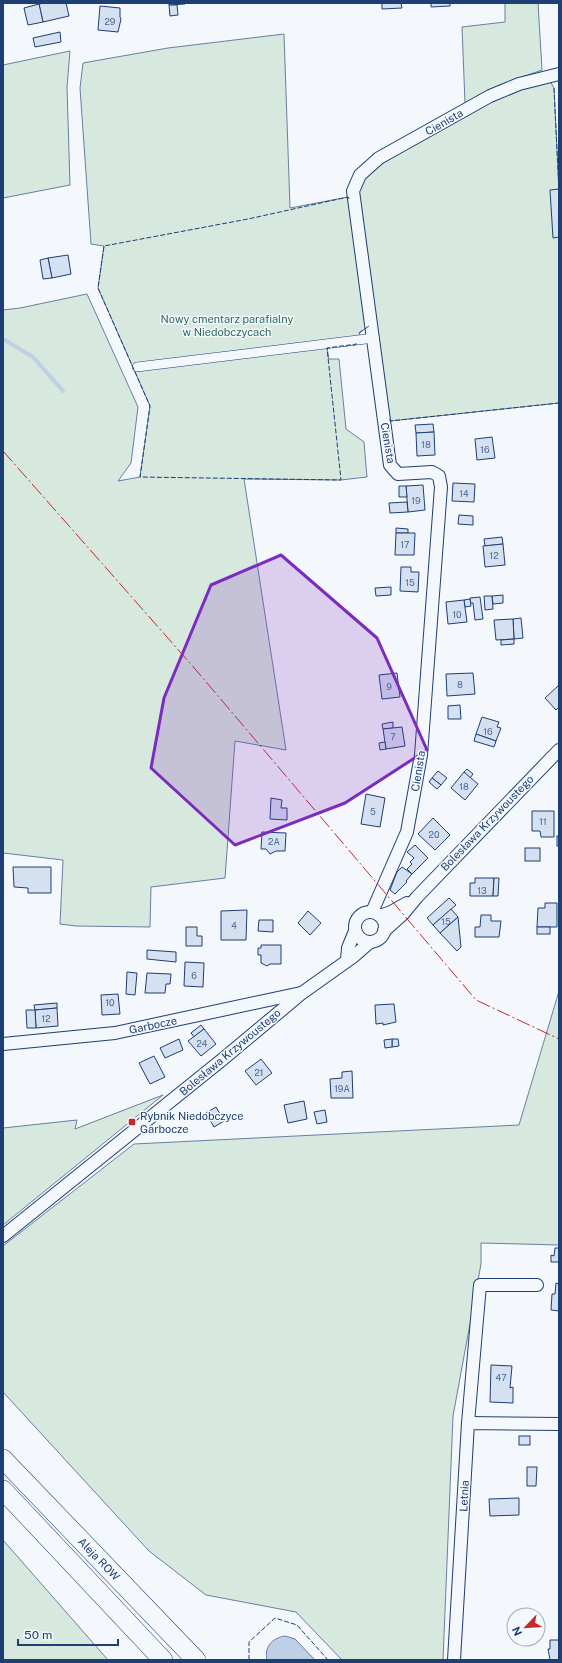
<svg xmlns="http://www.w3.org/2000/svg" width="562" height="1663" viewBox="0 0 562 1663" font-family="'Public Sans',sans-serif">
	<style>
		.green { fill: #d7e8df; stroke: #687fa3 }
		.water { fill: #bed0e5; stroke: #687fa3 }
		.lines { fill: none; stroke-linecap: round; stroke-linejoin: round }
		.stream { stroke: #bed0e5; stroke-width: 4 }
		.building { fill: #d5e0f0; stroke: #1d3f73 }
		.pedestrian-casing { stroke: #1d3f73; stroke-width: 10 }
		.minor-casing { stroke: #1d3f73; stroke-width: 14 }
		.primary-casing { stroke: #1d3f73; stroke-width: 20 }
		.pedestrian { stroke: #f4f7fb; stroke-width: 9 }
		.minor { stroke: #f4f7fb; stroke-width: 12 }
		.primary { stroke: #f4f7fb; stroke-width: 19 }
		.fence { stroke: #1d3f73; stroke-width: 1; stroke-dasharray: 5 2; stroke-linecap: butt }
		.power { stroke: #c62828; stroke-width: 1; stroke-dasharray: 14 3 2 3; stroke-linecap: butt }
		.marked { fill: #7b2cbf; fill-opacity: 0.2; stroke: #7b2cbf; stroke-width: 3; stroke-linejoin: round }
		.poi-dot { fill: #c62828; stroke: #f4f7fb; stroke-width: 1.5 }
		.labels { text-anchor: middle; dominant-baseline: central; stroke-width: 3; stroke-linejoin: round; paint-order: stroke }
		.number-label { font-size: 9px; fill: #4b6792 }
		.street-label { font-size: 11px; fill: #1d3f73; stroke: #f4f7fb }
		.park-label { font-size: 11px; fill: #2c6c60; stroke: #f4f7fb }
		.poi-label { font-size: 11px; fill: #1d3f73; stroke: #f4f7fb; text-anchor: start }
	</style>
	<rect width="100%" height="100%" fill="#f4f7fb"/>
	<g class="green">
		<path d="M505,3H538L542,70L499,85L465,103L462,27L505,22Z"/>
		<path d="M284,34L290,208L348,197L369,326L359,333L361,344L327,348L329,359H339L346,429L364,442L367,477L341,480L244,479L286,750L235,741L225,878L151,887L150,927L76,926L60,924L63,860L3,853V310L20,308L87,294L138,407L131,463L118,481L140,477L150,406L98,288L104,246L91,244L80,88L83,63L168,48Z"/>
		<path d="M70,51L67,87L70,185L3,198V65Z"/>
		<path d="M549,79L554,88L559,192V403L390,421L358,191L367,173L433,133L491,101L512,91Z"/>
		<path d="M559,991V1245L481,1243V1264L453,1416L443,1660H342L296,1612L206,1595L149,1551L3,1392V1246L134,1144L519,1125Z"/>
		<path d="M163,1095L3,1225V1128L77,1120L75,1129Z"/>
		<path d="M3,1540L108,1660H3Z"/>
	</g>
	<path class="water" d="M285,1636L295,1639L315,1660H267C264,1647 272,1638 285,1636Z"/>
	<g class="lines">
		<path class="stream" d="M3,339L33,357L63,391"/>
	</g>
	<g class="building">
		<path d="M45,3H66L69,16L43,22L39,4Z"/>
		<path d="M169,3H185V4L169,5Z"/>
		<path d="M382,3H401L402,8L382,9Z"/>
		<path d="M431,3H450V6L431,7Z"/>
		<path d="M39,4L43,22L28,25L24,8Z"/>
		<path d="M169,5H177L178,15L170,16Z"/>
		<path d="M100,6L120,8V17L121,19L118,32L98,30Z"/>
		<path d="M60,32L61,42L35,47L33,38Z"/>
		<path d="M559,189V237L553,238L550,190Z"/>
		<path d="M68,255L71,274L52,278L48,258Z"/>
		<path d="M48,258L52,278L43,279L40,260Z"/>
		<path d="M433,424L434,432L416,433L415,425Z"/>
		<path d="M434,432L435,455L417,456L416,433Z"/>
		<path d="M492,437L495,458L477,460L475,439Z"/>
		<path d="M453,483L475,484L474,502L452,501Z"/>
		<path d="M423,485L425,510L408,512L406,486Z"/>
		<path d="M399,486H406L407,497H399Z"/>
		<path d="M407,502L408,512L390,513L389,503Z"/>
		<path d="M459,515L473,516V525L458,524Z"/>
		<path d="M396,528L408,529V533H396Z"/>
		<path d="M396,533H415L414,555H395Z"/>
		<path d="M502,537L503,544L485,546L484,539Z"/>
		<path d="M503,544L505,565L485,567L483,546Z"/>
		<path d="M401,567H411V572H419L418,592L400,591Z"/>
		<path d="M391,587V595L376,596L375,588Z"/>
		<path d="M503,595V603L493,604L492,596Z"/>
		<path d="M484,596H492L493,609L485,610Z"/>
		<path d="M480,597L483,619L475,620L473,603H470V598Z"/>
		<path d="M470,599L471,606L465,607L464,600Z"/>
		<path d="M464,600L467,622L448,624L446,602Z"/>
		<path d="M521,618L523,638L514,639L513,619Z"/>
		<path d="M513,619L514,639L496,640L494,620Z"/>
		<path d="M514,639V644L501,645V640Z"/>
		<path d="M397,673L400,697L382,699L379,675Z"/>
		<path d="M473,673L475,694L447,696L446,674Z"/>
		<path d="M559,685V707L556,710L545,698Z"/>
		<path d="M460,705L461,719H448V706Z"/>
		<path d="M482,717L499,722L497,727L501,728L496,741L476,734Z"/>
		<path d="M393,722V728L383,729L382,724Z"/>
		<path d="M402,727L405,746L386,749L383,729Z"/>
		<path d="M476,734L496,741L494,747L474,741Z"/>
		<path d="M385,742L386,749L380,750L379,743Z"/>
		<path d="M467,769L473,774L470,778L464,772Z"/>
		<path d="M438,771L447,778L441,785L432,778Z"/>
		<path d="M464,772L478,784L465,800L451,788Z"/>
		<path d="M432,778L441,785L437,789L429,782Z"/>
		<path d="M366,794L385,798L380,827L361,824Z"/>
		<path d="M271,798L282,800L281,808H287V820L270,819Z"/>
		<path d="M532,811H554V837H541L540,831H532Z"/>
		<path d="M433,818L450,835L435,850L418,834Z"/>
		<path d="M262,832L286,833L285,851H276L270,854L266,849H261Z"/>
		<rect x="557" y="836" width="2" height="10"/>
		<path d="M415,845L428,858L412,874L407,869L412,864L410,862L414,858L407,852Z"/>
		<rect x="525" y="848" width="15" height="13"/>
		<path d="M13,867H51V893H28V888L14,887Z"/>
		<path d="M402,867L412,874L406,881L407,882L395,894L390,890L397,872Z"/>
		<path d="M475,878H494L493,896H470V883H475Z"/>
		<path d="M494,878H499L498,896H493Z"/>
		<path d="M449,898L456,905L433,925L427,918Z"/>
		<path d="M545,903H557V927H537L538,908H545Z"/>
		<path d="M451,909L458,917L440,933L433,925Z"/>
		<path d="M247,910L246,940H221V911Z"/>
		<path d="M308,911L321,923L310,935L298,923Z"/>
		<path d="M481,915H491V921H501L499,937H475V927H480Z"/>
		<path d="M458,917L461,947L457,951L440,933Z"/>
		<path d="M259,920H273V932L258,931Z"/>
		<path d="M186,927H197V936H202V946H186Z"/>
		<rect x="537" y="927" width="13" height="7"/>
		<path d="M261,945H281V964H270L267,966L261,963V955H258V948H261Z"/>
		<path d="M147,950L176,952V962L147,959Z"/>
		<path d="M185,962L204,963L203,987L184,986Z"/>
		<path d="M127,972L137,973L135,995L126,994Z"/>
		<path d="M147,973L171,974L170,984H166L165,993H145Z"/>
		<path d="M118,994L120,1014L102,1015L101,995Z"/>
		<path d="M57,1003V1008L35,1010L34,1005Z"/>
		<path d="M394,1004L396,1022L383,1025V1023L376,1024L375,1005Z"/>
		<path d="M57,1008L58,1026L36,1028L35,1010Z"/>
		<path d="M26,1010H35L36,1028H27Z"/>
		<path d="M201,1025L204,1029L194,1037L191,1033Z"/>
		<path d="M204,1029L216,1044L201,1056L188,1041Z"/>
		<path d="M179,1039L183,1050L165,1058L160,1048Z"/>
		<path d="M392,1039H398L399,1046L392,1047Z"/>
		<path d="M392,1039V1047L385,1048L384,1040Z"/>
		<path d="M154,1056L165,1077L150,1084L139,1063Z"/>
		<path d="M261,1059L272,1073L256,1085L245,1071Z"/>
		<path d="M352,1071L353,1098H331L330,1079L342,1078V1072Z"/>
		<path d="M304,1101L307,1119L288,1123L284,1105Z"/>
		<path d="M216,1107L224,1121L214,1127L206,1113Z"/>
		<path d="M325,1110L327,1122L317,1124L314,1112Z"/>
		<path d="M555,1248H559V1262H551V1255L554,1256Z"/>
		<path d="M556,1283L559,1284V1311L551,1310L552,1294H555Z"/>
		<path d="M491,1365L512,1366L510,1388L513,1387V1403L490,1402Z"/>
		<rect x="519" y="1436" width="11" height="9"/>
		<path d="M527,1467H537L536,1486H527Z"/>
		<path d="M519,1498V1515L490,1516L489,1499Z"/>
		<path d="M550,1640H559V1660H550L548,1649H550Z"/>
	</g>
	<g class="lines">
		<g class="pedestrian-casing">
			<path id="pedestrian" d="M137,367L374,338"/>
		</g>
		<g class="minor-casing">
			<g id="minor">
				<circle cx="370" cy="927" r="15"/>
				<path d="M372,912L407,832L421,755L441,487L439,476L432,472L398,474L390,465L353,191L360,175L379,158L490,96L519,84L559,74"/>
				<path d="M380,916L391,912L407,903"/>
				<path d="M384,931L403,914L417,897L559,750"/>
				<path d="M347,960L348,948L355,931"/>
				<path d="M3,1044L115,1033L301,993"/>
				<path d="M3,1236L223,1059L302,993L354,956L370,942"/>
				<path d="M468,1423L480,1285H537"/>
				<path d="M454,1660L468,1423L559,1424"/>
			</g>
		</g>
		<g class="primary-casing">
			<g id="primary">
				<path d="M3,1459L196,1660"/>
				<path d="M3,1490L163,1660"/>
			</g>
		</g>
		<use href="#pedestrian" class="pedestrian"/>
		<use href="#minor" class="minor"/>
		<use href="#primary" class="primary"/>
		<g class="fence">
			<path d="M554,88L559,190"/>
			<path d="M349,199L348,197L248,219L104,246L98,288L150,406L140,477L341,480L327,348L357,344"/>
			<path d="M359,333L369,326"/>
			<path d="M390,419V421L559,403"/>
			<path d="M249,1660V1642L275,1618L297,1625L328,1660"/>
		</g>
		<path class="power" d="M3,451L196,670L476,1000L559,1039"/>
	</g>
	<path class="marked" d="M281,555L377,638L427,750L345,803L235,845L151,768L164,698L211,585Z"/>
	<rect class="poi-dot" x="128" y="1118" width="8" height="8" rx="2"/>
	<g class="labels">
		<g class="number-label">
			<text x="110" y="21">29</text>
			<text x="426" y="444">18</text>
			<text x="485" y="449">16</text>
			<text x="464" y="493">14</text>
			<text x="416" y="500">19</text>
			<text x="405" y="544">17</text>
			<text x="494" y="555">12</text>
			<text x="410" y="582">15</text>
			<text x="457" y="614">10</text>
			<text x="460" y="684">8</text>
			<text x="389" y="686">9</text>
			<text x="488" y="731">16</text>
			<text x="393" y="736">7</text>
			<text x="464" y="786">18</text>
			<text x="373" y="811">5</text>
			<text x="543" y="821">11</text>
			<text x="434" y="834">20</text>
			<text x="274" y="841">2A</text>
			<text x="482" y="890">13</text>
			<text x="446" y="921">15</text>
			<text x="234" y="925">4</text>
			<text x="194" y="975">6</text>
			<text x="110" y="1002">10</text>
			<text x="46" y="1018">12</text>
			<text x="202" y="1043">24</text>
			<text x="259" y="1072">21</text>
			<text x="342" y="1088">19A</text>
			<text x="501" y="1377">47</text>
		</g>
		<g class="street-label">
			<text transform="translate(444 122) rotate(-30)">Cienista</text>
			<text transform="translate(388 443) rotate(80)">Cienista</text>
			<text transform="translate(418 771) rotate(-81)">Cienista</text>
			<text transform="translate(487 823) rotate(-46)">Bolesława Krzywoustego</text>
			<text transform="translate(153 1025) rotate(-12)">Garbocze</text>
			<text transform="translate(230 1052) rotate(-40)">Bolesława Krzywoustego</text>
			<text transform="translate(464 1496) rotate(-87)">Letnia</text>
			<text transform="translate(99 1559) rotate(46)">Aleja ROW</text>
		</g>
		<g class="park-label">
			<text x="227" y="319">Nowy cmentarz parafialny<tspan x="227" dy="13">w Niedobczycach</tspan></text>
		</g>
		<g class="poi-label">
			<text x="140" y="1116">Rybnik Niedobczyce<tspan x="140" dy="13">Garbocze</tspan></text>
		</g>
	</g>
	<rect width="562" height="1663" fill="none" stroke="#1d3f73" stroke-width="8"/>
	<g transform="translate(526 1627) rotate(245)"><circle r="19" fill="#f4f7fb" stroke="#9eadc5"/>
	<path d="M0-3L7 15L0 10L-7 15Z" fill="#c62828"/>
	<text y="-6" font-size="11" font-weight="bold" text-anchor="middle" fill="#1d3f73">N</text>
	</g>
	<path d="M18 1639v6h100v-6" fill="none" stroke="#1d3f73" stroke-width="2"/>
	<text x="24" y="1639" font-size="12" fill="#1d3f73" stroke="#f4f7fb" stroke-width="3" paint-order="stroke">50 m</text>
</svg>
